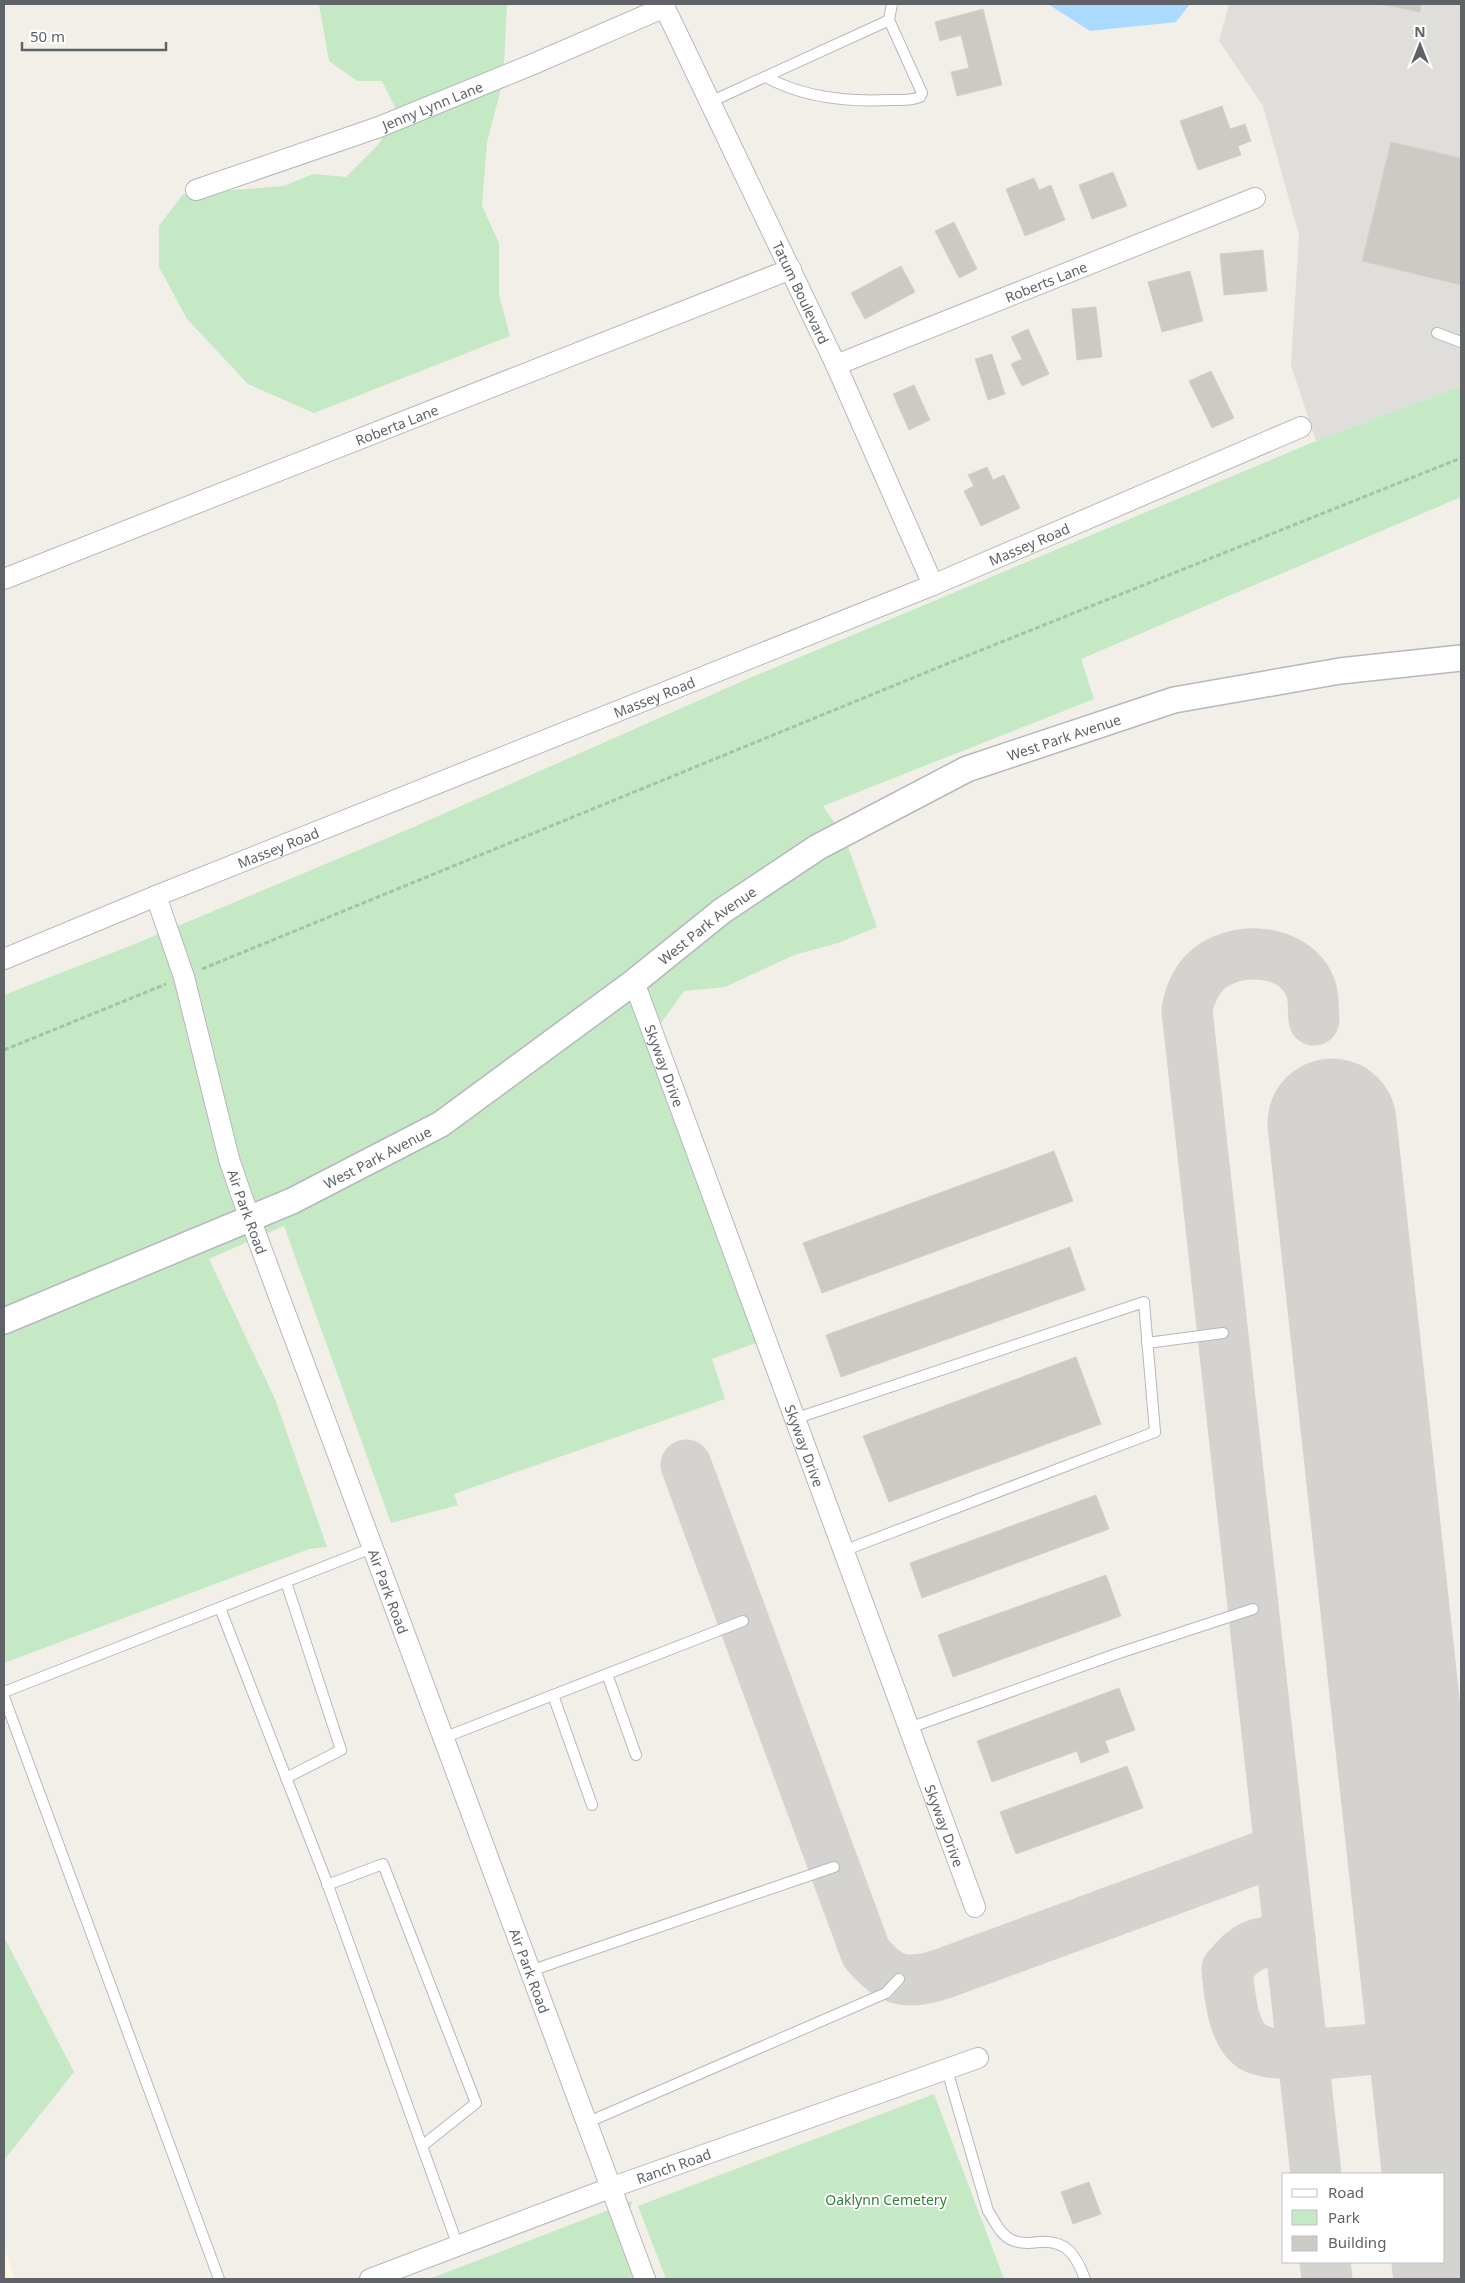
<svg xmlns="http://www.w3.org/2000/svg" width="1465" height="2283" viewBox="0 0 1465 2283" font-family="'Noto Sans',sans-serif">
	<style>
		.commercial { fill: #fef7e0 }
		.industrial { fill: #e0deda }
		.green { fill: #c5e8c5 }
		.water { fill: #aadaff }
		.lines { fill: none; stroke-linecap: round; stroke-linejoin: round }
		.taxiway { stroke: #d4d3d0; stroke-width: 51 }
		.runway { stroke: #d4d3d0; stroke-width: 129 }
		.building { fill: #cccac5; stroke: #d6d1c6 }
		.service-casing { stroke: #b5b8bc; stroke-width: 12 }
		.minor-casing { stroke: #b5b8bc; stroke-width: 22 }
		.tertiary-casing { stroke: #b5b8bc; stroke-width: 28 }
		.path { stroke: #9cc7a9; stroke-width: 3; stroke-dasharray: 5 2.5; stroke-linecap: butt }
		.service { stroke: #fff; stroke-width: 10 }
		.minor { stroke: #fff; stroke-width: 20 }
		.tertiary { stroke: #fff; stroke-width: 25 }
		.labels { text-anchor: middle; dominant-baseline: central; stroke-width: 4; stroke-linejoin: round; paint-order: stroke }
		.street-label { font-size: 14px; fill: #5f6368; stroke: #fff }
		.park-label { font-size: 14px; fill: #348238; stroke: #fff }
	</style>
	<rect width="100%" height="100%" fill="#f1efe8"/>
	<path class="commercial" d="M4,2247L15,2279H4Z"/>
	<path class="industrial" d="M1229,4H1461V386L1316,441L1291,365L1299,235L1263,106L1219,41Z"/>
	<g class="green">
		<path d="M319,4H507L503,81L487,142L482,206L499,243V295L510,336L314,413L248,384L187,319L159,267V226L183,194L284,186L313,174L346,177L377,146L398,113L382,81H357L329,61Z"/>
		<path d="M1461,386V497L1081,659L1094,699L823,806L836,825L629,973L437,1114L288,1191L4,1309V995L130,946L409,829L745,680L1316,441Z"/>
		<path d="M847,844L877,927L838,943L794,955L725,987L684,991L646,1044L761,1341L712,1359L725,1399L454,1494L458,1505L391,1523L284,1226L209,1259L275,1399L327,1547L309,1549L4,1663V1333L296,1211L727,920L822,857Z"/>
		<path d="M4,1937L74,2072L4,2160Z"/>
		<path d="M934,2094L1004,2279H666L638,2206Z"/>
		<path d="M632,2201L630,2210L657,2279H429Z"/>
	</g>
	<path class="water" d="M1048,4H1190L1176,22L1090,31Z"/>
	<g class="lines">
		<g class="taxiway">
			<path d="M1314,1020C1313,1010 1314,998 1311,989C1296,947 1232,944 1204,973C1194,984 1189,998 1187,1011L1316,2174"/>
			<path d="M686,1465L866,1953C891,1983 907,1985 942,1974L1280,1850"/>
			<path d="M1290,1939C1257,1943 1248,1942 1227,1969C1229,1990 1232,2034 1253,2047C1281,2064 1396,2046 1432,2042"/>
			<path d="M1325,2262L1327,2279"/>
		</g>
		<path class="runway" d="M1332,1123L1458,2279"/>
	</g>
	<g class="building">
		<path d="M1380,4H1421L1420,12Z"/>
		<path d="M983,9L1002,85L957,96L951,72L969,68L961,35L940,41L935,22Z"/>
		<path d="M1222,106L1230,129L1245,124L1251,141L1238,146L1241,155L1198,170L1180,121Z"/>
		<path d="M1391,142L1461,158V285L1362,261Z"/>
		<path d="M1113,172L1127,206L1092,219L1079,185Z"/>
		<path d="M1034,178L1039,190L1051,185L1065,220L1025,236L1006,189Z"/>
		<path d="M954,222L977,269L959,278L935,231Z"/>
		<path d="M1263,250L1267,291L1224,295L1220,254Z"/>
		<path d="M901,266L915,292L865,319L851,293Z"/>
		<path d="M1190,271L1203,321L1162,332L1148,282Z"/>
		<path d="M1096,307L1102,357L1077,360L1072,309Z"/>
		<path d="M1028,329L1049,374L1022,386L1011,364L1022,359L1011,337Z"/>
		<path d="M992,354L1005,394L988,400L975,359Z"/>
		<path d="M1211,371L1234,418L1212,428L1189,381Z"/>
		<path d="M914,385L930,420L909,430L893,394Z"/>
		<path d="M987,467L993,480L1004,475L1020,508L981,526L964,491L974,486L968,475Z"/>
		<path d="M1054,1151L1073,1201L822,1293L803,1243Z"/>
		<path d="M1070,1247L1085,1290L841,1377L826,1335Z"/>
		<path d="M1076,1357L1101,1424L889,1502L863,1436Z"/>
		<path d="M1096,1495L1109,1529L922,1598L910,1563Z"/>
		<path d="M1106,1575L1121,1616L953,1677L938,1635Z"/>
		<path d="M1119,1688L1135,1730L1105,1741L1109,1752L1081,1763L1077,1751L992,1782L977,1741Z"/>
		<path d="M1127,1766L1143,1808L1016,1854L1000,1812Z"/>
		<path d="M1089,2182L1101,2214L1073,2224L1061,2192Z"/>
	</g>
	<g class="lines">
		<g class="service-casing">
			<g id="service">
				<path d="M766,77C804,98 847,102 889,100C899,100 911,101 920,97L922,93L889,20"/>
				<path d="M710,102L883,23L889,20L892,4"/>
				<path d="M1437,333L1461,342"/>
				<path d="M1147,1343L1223,1333"/>
				<path d="M794,1419L1144,1302L1155,1432L843,1551"/>
				<path d="M220,1608L326,1880L458,2246"/>
				<path d="M607,1674L636,1755"/>
				<path d="M4,1692L372,1548"/>
				<path d="M553,1695L592,1805"/>
				<path d="M4,1697L219,2279"/>
				<path d="M909,1728L1116,1654L1253,1609"/>
				<path d="M443,1738L743,1621"/>
				<path d="M286,1778L341,1750L286,1582"/>
				<path d="M327,1885L383,1864L476,2103L422,2146"/>
				<path d="M530,1971L834,1867"/>
				<path d="M947,2070L988,2211C995,2221 1000,2235 1012,2240C1021,2244 1030,2243 1039,2242C1067,2240 1076,2255 1085,2279"/>
				<path d="M586,2123L886,1993L899,1979"/>
			</g>
		</g>
		<g class="minor-casing">
			<g id="minor">
				<path id="s1" d="M663,4L836,365L933,585"/>
				<path id="s2" d="M196,190L379,127L531,65L665,7"/>
				<path id="s3" d="M836,365L1255,198"/>
				<path id="s4" d="M4,579L791,269"/>
				<path id="s5" d="M156,896L184,977L229,1159L242,1197L645,2279"/>
				<path id="s6" d="M4,959L156,896L933,585L1301,427"/>
				<path id="s7" d="M634,982L975,1907"/>
				<path id="s8" d="M370,2279L610,2188L978,2058"/>
			</g>
		</g>
		<g class="tertiary-casing">
			<g id="tertiary">
				<path id="s9" d="M4,1321L292,1201L441,1124L634,982L722,911L818,847L967,769L1174,700L1340,671L1461,658"/>
			</g>
		</g>
		<g class="path">
			<path d="M202,969L949,663L1461,458"/>
			<path d="M4,1050L166,984"/>
		</g>
		<use href="#service" class="service"/>
		<use href="#minor" class="minor"/>
		<use href="#tertiary" class="tertiary"/>
	</g>
	<g class="labels">
		<g class="street-label">
			<text stroke="none"><textPath href="#s2" startOffset="251">Jenny Lynn Lane</textPath></text>
			<text stroke="none"><textPath href="#s3" startOffset="226">Roberts Lane</textPath></text>
			<text stroke="none"><textPath href="#s1" startOffset="320">Tatum Boulevard</textPath></text>
			<text stroke="none"><textPath href="#s4" startOffset="422">Roberta Lane</textPath></text>
			<text stroke="none"><textPath href="#s6" startOffset="1106">Massey Road</textPath></text>
			<text stroke="none"><textPath href="#s6" startOffset="701">Massey Road</textPath></text>
			<text stroke="none"><textPath href="#s9" startOffset="1218">West Park Avenue</textPath></text>
			<text stroke="none"><textPath href="#s6" startOffset="296">Massey Road</textPath></text>
			<text stroke="none"><textPath href="#s9" startOffset="812">West Park Avenue</textPath></text>
			<text stroke="none"><textPath href="#s7" startOffset="89">Skyway Drive</textPath></text>
			<text stroke="none"><textPath href="#s9" startOffset="408">West Park Avenue</textPath></text>
			<text stroke="none"><textPath href="#s5" startOffset="329">Air Park Road</textPath></text>
			<text stroke="none"><textPath href="#s7" startOffset="494">Skyway Drive</textPath></text>
			<text stroke="none"><textPath href="#s5" startOffset="734">Air Park Road</textPath></text>
			<text stroke="none"><textPath href="#s7" startOffset="899">Skyway Drive</textPath></text>
			<text stroke="none"><textPath href="#s5" startOffset="1139">Air Park Road</textPath></text>
			<text stroke="none"><textPath href="#s8" startOffset="324">Ranch Road</textPath></text>
		</g>
		<g class="park-label">
			<text x="886" y="2199">Oaklynn Cemetery</text>
		</g>
	</g>
	<rect width="1465" height="2283" fill="none" stroke="#5f6368" stroke-width="10"/>
	<rect x="1282" y="2173" width="162" height="90" fill="#ffffff" stroke="#bfc1c3"/>
	<rect x="1292" y="2189" width="25" height="8" fill="#ffffff" stroke="#bfc1c3"/>
	<text x="1328" y="2198" font-size="15" fill="#5f6368">Road</text>
	<rect x="1292" y="2210" width="25" height="15" fill="#c5e8c5" stroke="#bfc1c3"/>
	<text x="1328" y="2223" font-size="15" fill="#5f6368">Park</text>
	<rect x="1292" y="2236" width="25" height="15" fill="#cccac5" stroke="#bfc1c3"/>
	<text x="1328" y="2248" font-size="15" fill="#5f6368">Building</text>
	<g transform="translate(1420 45)" stroke="#ffffff" stroke-width="4" paint-order="stroke">
	<path d="M0-4L9 19L0 12L-9 19Z" fill="#5f6368"/>
	<text y="-8" font-size="14" font-weight="bold" text-anchor="middle" fill="#5f6368">N</text>
	</g>
	<path d="M22 42v8h144v-8" fill="none" stroke="#5f6368" stroke-width="2.5"/>
	<text x="30" y="42" font-size="15" fill="#5f6368" stroke="#ffffff" stroke-width="4" paint-order="stroke">50 m</text>
</svg>
